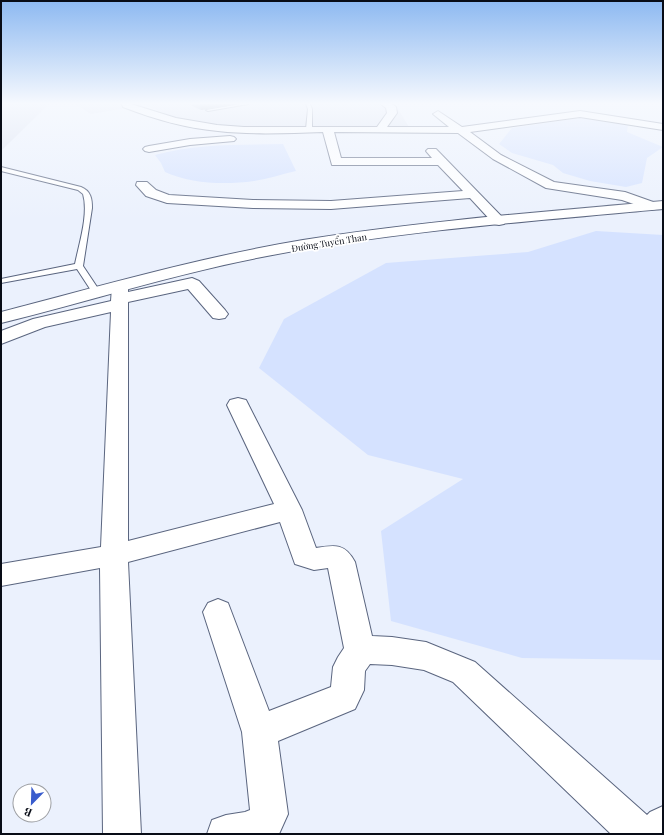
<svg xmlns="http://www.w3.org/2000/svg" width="664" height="835" viewBox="0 0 664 835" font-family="'Playfair Display',serif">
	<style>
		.built { fill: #dae0ef }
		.green { fill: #d5e2ff }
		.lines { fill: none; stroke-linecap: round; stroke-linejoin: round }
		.service-casing { stroke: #5a657f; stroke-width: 2 }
		.minor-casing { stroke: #5a657f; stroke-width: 2 }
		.tertiary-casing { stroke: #5a657f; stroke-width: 2 }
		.service { fill: #fff; fill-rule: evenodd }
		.minor { fill: #fff; fill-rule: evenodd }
		.tertiary { fill: #fff; fill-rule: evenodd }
		.wall { fill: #919cb5 }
		.shaded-wall { fill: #767f93 }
		.labels { text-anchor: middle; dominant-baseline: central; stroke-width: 3.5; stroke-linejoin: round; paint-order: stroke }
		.far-street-label { font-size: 9px; fill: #080c16; stroke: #fff }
	</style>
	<rect width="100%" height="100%" fill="#ebf1fd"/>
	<g class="built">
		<path d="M1,104H49L1,151Z"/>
		<path d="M75,104H395L412,132H290L184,122L145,105L91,114Z"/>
	</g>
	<g class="green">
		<path d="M579,118L628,125L627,132L663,147L647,158L642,183L626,187L590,181L563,173L553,165L512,153L499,144L512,128Z"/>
		<path d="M283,144L296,171C282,174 268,179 254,181C225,185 191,184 165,172L161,163L155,155C197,143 240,145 283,144Z"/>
		<path d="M596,231L663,235V660L522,658L391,621L381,531L463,479L368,455L259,368L284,319L386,263L528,252Z"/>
	</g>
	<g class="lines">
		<g class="service-casing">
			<g id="service">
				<path d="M240,104H248L208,111L206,110Z"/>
				<path d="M306,104H310L312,109V129L309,131L306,129L308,109Z"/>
				<path d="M1,167L81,187C91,191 92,199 92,208L83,266L101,293L100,295H94L77,269L1,283V279L75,264C79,244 89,214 83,194L78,190L1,171Z"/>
			</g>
		</g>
		<g class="minor-casing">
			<g id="minor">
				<path d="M122,104H131L176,118L217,125L244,127H377L387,113L386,108L381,104H392L396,107L397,113L387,127H449L433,114L438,111L462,127L580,111L663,124V130L580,117L470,132L501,155L554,182L625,192L656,203L658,206L656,209L651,210L622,200L546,188L493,159L458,133L334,132L341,158H432L426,151L428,149H436L506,221L504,224L499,225L494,224L470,198L331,209L253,208L167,203L146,196L136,185L137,182H147L156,190L169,195L253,200L331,201L463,191L438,165H332L323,132C288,133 253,135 218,131C185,128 154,119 123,107Z"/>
				<path d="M230,136L234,137L236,139L234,141L190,145L149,152L145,151L143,149L145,147L149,146L190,139Z"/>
				<path d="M192,278L199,281L225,310L228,314L225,318L219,319L213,318L188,289L128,302V541L274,504L227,405L230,400L238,398L246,400L302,510L316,548C335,545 345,543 355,562L372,636L392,637L426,642L475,662L647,815L650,812L663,806V834H611L453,682L424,670L392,665L370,664L365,671L364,690L355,709L278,741L288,814L279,834H207L212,820L226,815L245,812L250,810L242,732L203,612L208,603L218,599L228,603L269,711L331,687L333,667L338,657L344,648L328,568L314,570L295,564L280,522L128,562L141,834H103L100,568L1,586V564L101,547L111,312L45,327L1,344V331L33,319L111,301L112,287L114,283L120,282L126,283L128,287V292Z"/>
			</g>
		</g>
		<g class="tertiary-casing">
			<path id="tertiary" d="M663,201V209C531,221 397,231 267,256C177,273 90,301 1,323V312C101,286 201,257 303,240C422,221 543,212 663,201Z"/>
		</g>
		<use href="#service" class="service"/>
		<use href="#minor" class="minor"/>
		<use href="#tertiary" class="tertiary"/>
	</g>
	<path class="wall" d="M188,104H237L201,110Z"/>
	<path class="shaded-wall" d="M200,104H237L201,110Z"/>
	<linearGradient id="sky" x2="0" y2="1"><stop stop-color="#8db9f1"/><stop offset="0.47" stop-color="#f6f9fe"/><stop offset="1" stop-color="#f6f9fe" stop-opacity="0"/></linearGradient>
	<rect width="664" height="220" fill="url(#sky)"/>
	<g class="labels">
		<g class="far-street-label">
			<text transform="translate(329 242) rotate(-9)">Đường Tuyển Than</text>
		</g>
	</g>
	<rect width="664" height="835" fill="none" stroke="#080c16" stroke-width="4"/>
	<g transform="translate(32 803) rotate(203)"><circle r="19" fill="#ffffff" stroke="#9c9ea2"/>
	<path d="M0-3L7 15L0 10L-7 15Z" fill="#395ccd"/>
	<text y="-6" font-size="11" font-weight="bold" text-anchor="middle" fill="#080c16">B</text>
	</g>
</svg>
